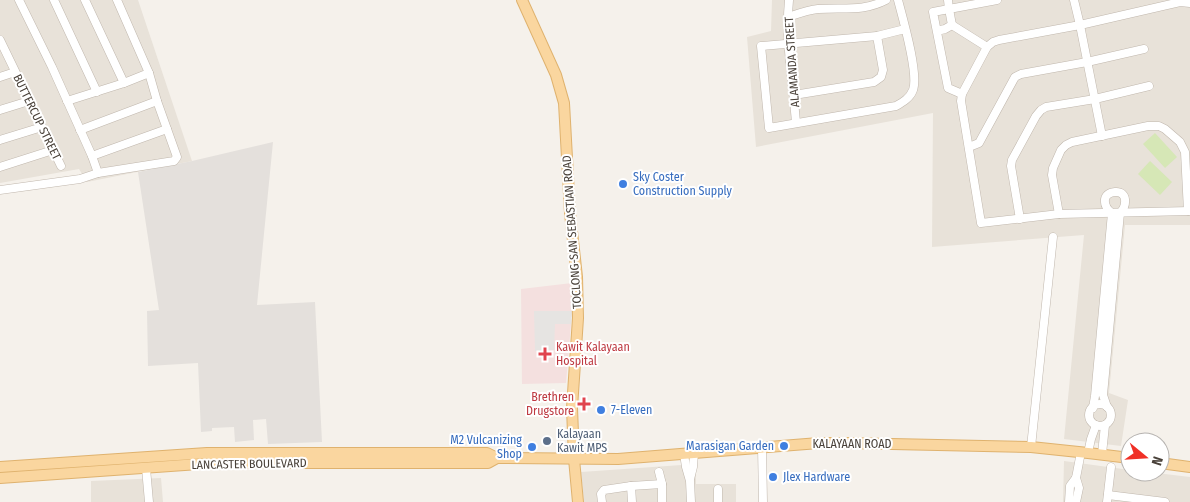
<svg xmlns="http://www.w3.org/2000/svg" width="1190" height="502" viewBox="0 0 1190 502" font-family="'Fira Sans Condensed',sans-serif">
	<style>
		.residential { fill: #e8e2d9 }
		.industrial { fill: #e4e0dc }
		.medical { fill: #f4e0df }
		.garden { fill: #d6e7b6 }
		.parking { fill: #e6e4e2 }
		.lines { fill: none; stroke-linecap: round; stroke-linejoin: round }
		.minor-casing { stroke: #c0b7ad; stroke-width: 9 }
		.major-casing { stroke: #dfb26e; stroke-width: 12 }
		.minor { stroke: #fff; stroke-width: 8 }
		.major { stroke: #fad69f; stroke-width: 10 }
		.shop-dot { fill: #3f7fe0; stroke: #fff; stroke-width: 2 }
		.health-dot { fill: #e0444e; stroke: #fff; stroke-width: 2 }
		.service-dot { fill: #5c6f8a; stroke: #fff; stroke-width: 2 }
		.labels { text-anchor: middle; dominant-baseline: central; stroke-width: 4; stroke-linejoin: round; paint-order: stroke }
		.street-label { font-size: 12px; fill: #494139; stroke: #fff }
		.shop-label { font-size: 12px; fill: #366cbe; stroke: #fff; text-anchor: start }
		.health-label { font-size: 12px; fill: #be3a42; stroke: #fff; text-anchor: start }
		.service-label { font-size: 12px; fill: #4e5e75; stroke: #fff; text-anchor: start }
	</style>
	<rect width="100%" height="100%" fill="#f5f1eb"/>
	<g class="residential">
		<path d="M0,0H138L192,161L87,182L79,169L0,183Z"/>
		<path d="M772,0H1190V225H1125L1109,393L1128,400L1121,446L1064,439L1084,235L932,247L933,113L756,147L747,37L771,31Z"/>
		<path d="M1064,461L1130,470V472H1148L1190,477V502H1063Z"/>
		<path d="M696,464V484H736V502H584L581,472Z"/>
		<path d="M161,478L163,502H91V481Z"/>
	</g>
	<path class="industrial" d="M273,142L257,305L315,302L322,442L268,444L266,419L253,420L254,440L235,442L234,427L212,428V431L201,432L198,363L148,366L147,311L159,310L138,172L192,161Z"/>
	<path class="medical" d="M572,283L571,324L566,383L522,384L521,289Z"/>
	<g class="garden">
		<path d="M1155,133L1177,157L1165,168L1143,144Z"/>
		<path d="M1150,161L1172,182L1160,195L1138,174Z"/>
	</g>
	<path class="parking" d="M534,311H572L571,324H555L554,350L535,351Z"/>
	<g class="lines">
		<g class="minor-casing">
			<g id="minor">
				<path d="M19,0L52,67L92,156L98,173"/>
				<path d="M54,0L97,92"/>
				<path d="M85,0L124,83"/>
				<path d="M117,0L149,73L157,101"/>
				<path d="M789,0C785,41 793,82 796,123"/>
				<path d="M898,0C903,19 919,74 913,90C910,98 903,102 896,106L769,128L761,46L877,36L905,29"/>
				<path d="M948,0L949,9L997,0"/>
				<path d="M1074,0L1080,25L1102,136"/>
				<path d="M1190,3L1180,2L1080,25L999,40L993,42L987,47L962,94L961,101L981,223L1059,214L1190,211"/>
				<path d="M788,17C797,14 808,10 818,9C843,7 863,12 886,0"/>
				<path d="M952,25L987,47"/>
				<path d="M937,31L945,29L952,25L949,9L933,12L948,88L962,94"/>
				<path d="M0,40L61,166"/>
				<path d="M0,77L15,72"/>
				<path d="M794,95L874,82L881,77L883,70L877,36"/>
				<path d="M67,101L124,83L149,73"/>
				<path d="M0,110L29,101"/>
				<path d="M80,130L157,101L167,129"/>
				<path d="M0,140L42,127"/>
				<path d="M969,147L979,143L1015,77L1021,74L1087,62L1144,49"/>
				<path d="M0,167L53,150"/>
				<path d="M0,190L80,179L98,173L174,161L177,157L167,129L92,156"/>
				<path d="M1059,214L1052,175L1053,168L1061,150L1066,145L1072,142L1148,126H1159L1165,129L1180,142L1185,152L1188,211"/>
				<path d="M1020,219L1011,166L1012,160L1036,116L1041,110L1046,107L1095,99L1149,86"/>
				<circle cx="1100" cy="415" r="11"/>
				<path d="M1093,408L1095,396L1112,213C1103,207 1101,193 1115,192C1128,191 1127,206 1120,213L1103,395L1107,407"/>
				<path d="M762,447L763,502"/>
				<path d="M1031,447L1053,237"/>
				<path d="M1088,453L1091,439L1096,425"/>
				<path d="M684,454L686,467L690,481L691,502"/>
				<path d="M1102,454L1105,425"/>
				<path d="M146,468L149,502"/>
				<path d="M659,472L662,484V502"/>
				<path d="M1076,478L1079,488L1076,502"/>
				<path d="M690,479L693,467L694,453"/>
				<path d="M631,486L632,502"/>
				<path d="M718,489V502"/>
				<path d="M1108,495L1165,502"/>
				<path d="M602,502L601,494L604,490L631,486L662,484"/>
				<path d="M1069,502L1070,486L1076,478L1081,452"/>
				<path d="M1107,502L1111,467"/>
			</g>
		</g>
		<g class="major-casing">
			<g id="major">
				<path d="M522,0L556,75L564,103L570,213L577,277L578,318L572,408L574,459L578,502"/>
				<path d="M1160,463L1190,467"/>
				<path d="M0,467L207,453H487L497,458L618,459L819,443H846L1031,447L1088,453L1130,458"/>
				<path d="M0,478L213,463H488L497,458"/>
			</g>
		</g>
		<use href="#minor" class="minor"/>
		<use href="#major" class="major"/>
	</g>
	<g class="shop-dot">
		<circle cx="623" cy="184" r="5"/>
		<circle cx="601" cy="410" r="5"/>
		<circle cx="784" cy="446" r="5"/>
		<circle cx="532" cy="447" r="5"/>
		<circle cx="773" cy="477" r="5"/>
	</g>
	<g class="health-dot">
		<path d="M542.5 346.5h5v5h5v5h-5v5h-5v-5h-5v-5h5z"/>
		<path d="M581.5 396.5h5v5h5v5h-5v5h-5v-5h-5v-5h5z"/>
	</g>
	<circle class="service-dot" cx="547" cy="441" r="5"/>
	<g class="labels">
		<g class="street-label">
			<text transform="translate(792 62) rotate(-94)">ALAMANDA STREET</text>
			<text transform="translate(37 117) rotate(64)">BUTTERCUP STREET</text>
			<text transform="translate(572 232) rotate(-94)">TOCLONG-SAN SEBASTIAN ROAD</text>
			<text x="852" y="444">KALAYAAN ROAD</text>
			<text transform="translate(249 464) rotate(-1)">LANCASTER BOULEVARD</text>
		</g>
		<g class="shop-label">
			<text x="633" y="177">Sky Coster<tspan x="633" dy="14">Construction Supply</tspan></text>
			<text x="611" y="410">7-Eleven</text>
			<text x="522" y="440" text-anchor="end">M2 Vulcanizing<tspan x="522" dy="14">Shop</tspan></text>
			<text x="774" y="446" text-anchor="end">Marasigan Garden</text>
			<text x="783" y="477">Jlex Hardware</text>
		</g>
		<g class="health-label">
			<text x="556" y="347">Kawit Kalayaan<tspan x="556" dy="14">Hospital</tspan></text>
			<text x="574" y="397" text-anchor="end">Brethren<tspan x="574" dy="14">Drugstore</tspan></text>
		</g>
		<g class="service-label">
			<text x="557" y="434">Kalayaan<tspan x="557" dy="14">Kawit MPS</tspan></text>
		</g>
	</g>
	<g transform="translate(1145 457) rotate(108)"><circle r="24" fill="#ffffff" stroke="#b6b3b0"/>
	<path d="M0-4L9 19L0 12L-9 19Z" fill="#f03026"/>
	<text y="-8" font-size="14" font-weight="bold" text-anchor="middle" fill="#494139">N</text>
	</g>
</svg>
